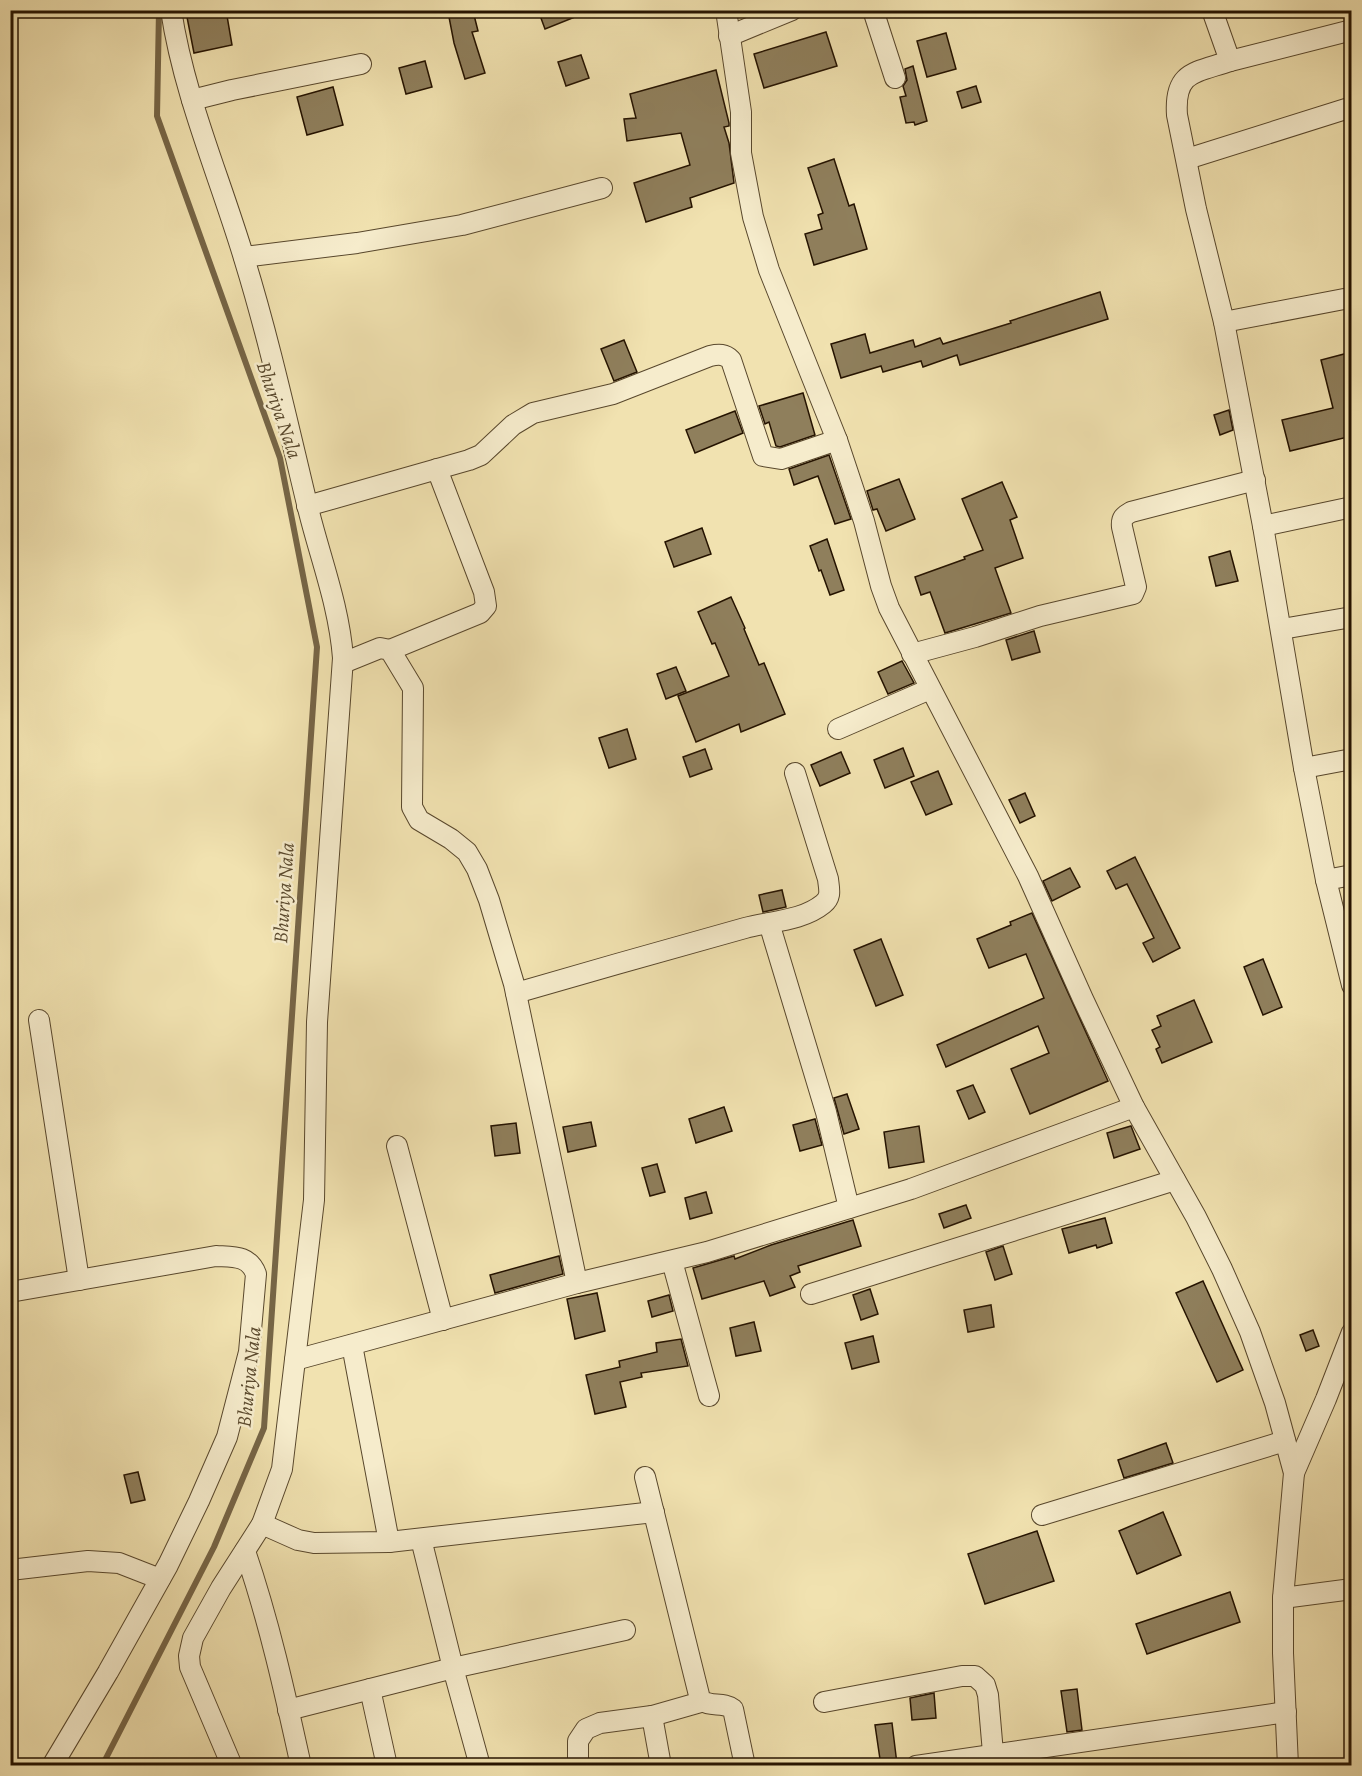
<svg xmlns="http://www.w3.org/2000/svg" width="1362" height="1776" viewBox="0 0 1362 1776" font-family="Alegreya,serif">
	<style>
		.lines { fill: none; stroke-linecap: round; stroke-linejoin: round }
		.stream { stroke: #766546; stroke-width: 6 }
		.building { fill: #8f7f5c; stroke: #251300; stroke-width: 1.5 }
		.minor-casing { stroke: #58472c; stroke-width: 22 }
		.minor { stroke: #f6eccc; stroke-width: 20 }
		.labels { text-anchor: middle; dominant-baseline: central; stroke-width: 5; stroke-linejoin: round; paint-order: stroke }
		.water-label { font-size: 20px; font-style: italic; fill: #5b4a2e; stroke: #f6eccc }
	</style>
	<rect width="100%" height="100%" fill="#f1e2b0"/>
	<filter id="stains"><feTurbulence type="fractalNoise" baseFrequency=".00333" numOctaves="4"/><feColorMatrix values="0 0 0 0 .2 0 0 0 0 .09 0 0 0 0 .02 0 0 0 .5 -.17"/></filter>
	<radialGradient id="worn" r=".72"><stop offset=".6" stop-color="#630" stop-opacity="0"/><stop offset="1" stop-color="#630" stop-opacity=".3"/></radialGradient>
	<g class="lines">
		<path class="stream" d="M102,1766L214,1547L264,1428L317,647L280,458L157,116L159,10"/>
	</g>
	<g class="building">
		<path d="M219,10H226L232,45L194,53L187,17Z"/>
		<path d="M538,10H589L590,11L545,29Z"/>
		<path d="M473,11L478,31L472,32L485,73L465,79L454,43L449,17Z"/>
		<path d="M826,32L837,66L764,88L754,54Z"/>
		<path d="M946,33L956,69L927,77L917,41Z"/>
		<path d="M581,55L589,78L566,86L558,62Z"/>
		<path d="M425,61L432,87L406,94L399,68Z"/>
		<path d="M913,66L927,121L915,125L914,122L906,123L900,97L906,96L903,86L907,80L905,69Z"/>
		<path d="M716,70L729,123V126L724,127L729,143L734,183L690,198L692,207L646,222L634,183L690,165L681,133L627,141L624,119L636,118L630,94Z"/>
		<path d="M976,86L981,102L962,108L957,92Z"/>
		<path d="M333,87L343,125L307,135L297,97Z"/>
		<path d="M834,159L849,206L854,204L867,249L814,265L805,234L822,229L818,215L823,213L808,168Z"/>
		<path d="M1100,292L1108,319L960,365L957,355L923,367L921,361L883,372L881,366L841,378L831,344L865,334L870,353L913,340L915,347L940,338L943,344L1011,323L1010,321Z"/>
		<path d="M624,340L637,372L614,381L601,349Z"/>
		<path d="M1348,353L1352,366V436L1290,451L1282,420L1333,408L1321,360Z"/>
		<path d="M803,393L815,435L780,447L776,446L769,422L765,424L759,406Z"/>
		<path d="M1229,410L1233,430L1220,435L1214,415Z"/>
		<path d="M735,411L743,433L695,453L686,430Z"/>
		<path d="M829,455L851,519L835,524L818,476L794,485L789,469Z"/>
		<path d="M899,479L915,519L886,531L877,509L873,510L867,491Z"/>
		<path d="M1002,482L1017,517L1010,520L1023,558L995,568L1011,613L945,633L930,592L921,595L915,577L965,559L964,557L983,550L962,499Z"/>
		<path d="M702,528L711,554L674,567L665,542Z"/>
		<path d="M827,539L844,590L830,595L821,570L819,571L810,546Z"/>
		<path d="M1230,551L1238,581L1216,586L1209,557Z"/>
		<path d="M731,597L745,628L744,629L759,665L764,663L785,714L741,732L739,724L696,742L678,696L729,676L715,643L712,644L698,612Z"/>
		<path d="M1034,631L1040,652L1012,660L1006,640Z"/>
		<path d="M902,661L914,683L888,694L878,672Z"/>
		<path d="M676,667L686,691L666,699L657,674Z"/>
		<path d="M627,729L636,759L609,768L599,738Z"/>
		<path d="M903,748L914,776L885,788L874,760Z"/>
		<path d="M705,749L712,769L690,777L683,757Z"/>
		<path d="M841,752L850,773L820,786L811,765Z"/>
		<path d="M938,771L952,804L926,815L911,782Z"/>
		<path d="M1025,793L1035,816L1020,823L1009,800Z"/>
		<path d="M1135,857L1180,948L1153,962L1143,943L1154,938L1127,884L1116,889L1107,871Z"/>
		<path d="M1070,868L1080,887L1052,901L1043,881Z"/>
		<path d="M782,890L786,907L763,912L759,895Z"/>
		<path d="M1032,913L1108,1081L1030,1114L1011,1069L1049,1053L1038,1026L946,1067L937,1045L1044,998L1026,954L989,968L977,939L1011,925L1010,922Z"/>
		<path d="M881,939L903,995L876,1006L854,950Z"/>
		<path d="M1263,959L1282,1007L1263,1015L1244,967Z"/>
		<path d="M1194,1000L1212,1042L1162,1063L1156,1049L1160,1047L1152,1030L1161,1026L1157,1016Z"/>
		<path d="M973,1085L985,1112L969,1119L957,1091Z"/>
		<path d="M847,1094L859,1129L844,1134L834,1098Z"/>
		<path d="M724,1107L732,1131L696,1143L689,1119Z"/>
		<path d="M815,1119L822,1145L800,1151L793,1125Z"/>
		<path d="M591,1122L596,1146L568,1152L563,1127Z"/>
		<path d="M516,1123L520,1153L495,1156L491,1126Z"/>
		<path d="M919,1126L924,1162L889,1168L884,1132Z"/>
		<path d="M1131,1126L1140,1149L1114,1158L1107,1133Z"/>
		<path d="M657,1164L665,1192L650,1196L642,1168Z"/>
		<path d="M706,1192L712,1213L690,1219L685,1198Z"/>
		<path d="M966,1205L971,1218L944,1228L939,1214Z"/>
		<path d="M1105,1218L1112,1243L1097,1248L1096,1245L1069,1253L1062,1229Z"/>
		<path d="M853,1220L861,1246L798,1266L800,1272L790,1276L795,1287L770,1296L764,1281L702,1299L693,1268L734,1256L735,1259L771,1245Z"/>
		<path d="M1003,1246L1012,1274L995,1280L986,1252Z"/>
		<path d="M559,1256L563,1274L495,1293L490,1275Z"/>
		<path d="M1203,1281L1243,1370L1217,1382L1176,1293Z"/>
		<path d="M870,1289L878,1314L861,1320L853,1295Z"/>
		<path d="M597,1293L605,1331L575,1339L567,1299Z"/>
		<path d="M669,1295L673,1311L652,1317L648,1301Z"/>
		<path d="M991,1305L994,1327L968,1332L964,1310Z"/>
		<path d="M754,1322L761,1351L736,1356L730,1328Z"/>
		<path d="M1313,1330L1319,1346L1306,1351L1300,1335Z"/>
		<path d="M873,1336L879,1362L852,1369L845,1343Z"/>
		<path d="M681,1339L688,1366L641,1373L642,1377L620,1382L626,1407L595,1414L586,1375L620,1367L619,1361L657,1352L656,1343Z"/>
		<path d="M1166,1443L1173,1463L1124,1478L1118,1460Z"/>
		<path d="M138,1472L145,1500L131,1503L124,1475Z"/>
		<path d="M1163,1512L1181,1555L1137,1574L1119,1531Z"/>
		<path d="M1037,1531L1054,1581L985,1604L968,1554Z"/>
		<path d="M1230,1592L1240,1622L1147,1654L1136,1624Z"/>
		<path d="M1077,1689L1082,1730L1067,1732L1061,1691Z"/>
		<path d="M934,1693L936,1718L912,1720L910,1698Z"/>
		<path d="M892,1723L897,1764L881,1766L875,1725Z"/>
	</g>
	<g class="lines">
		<g class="minor-casing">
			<g id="minor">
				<path d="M171,10C184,96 219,175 244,258C269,339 287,421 307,504C319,555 339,604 343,658L317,1022L314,1200L282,1469L262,1524L221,1588L193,1638L189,1656L190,1667L232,1766"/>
				<path d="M726,10L741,112V153L753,217L769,270L837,440L864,521L881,586L889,608L1028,876L1083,999L1134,1107L1196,1217L1222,1269L1250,1332L1275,1403L1294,1473L1283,1598V1653L1288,1766"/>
				<path d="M873,10L895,78"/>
				<path d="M1212,10L1230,61C1195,73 1174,71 1177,115L1196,209L1224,322L1263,526L1304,768L1326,880L1352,985"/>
				<path d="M729,36L792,10"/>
				<path d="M1230,61L1352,30"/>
				<path d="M192,100L232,90L361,64"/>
				<path d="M1187,159L1352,107"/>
				<path d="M244,257L357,243L462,225L602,188"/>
				<path d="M1224,322L1344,299L1352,300"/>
				<path d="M307,506L469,460L481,455L513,425L533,413L613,394L710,356C719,354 725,354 731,360L763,456L781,459L837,440"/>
				<path d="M1263,526L1352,507"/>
				<path d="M1282,629L1352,617"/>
				<path d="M390,650L480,613L486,606L484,592L437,469"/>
				<path d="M912,654L975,637L1040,616L1133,594L1136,587L1122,527C1121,518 1124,516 1131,512L1255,480"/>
				<path d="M343,663L380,648L390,650L413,688L412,807L419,820L451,839L467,852L477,869L489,900L514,984L577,1283"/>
				<path d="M838,729L930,689"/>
				<path d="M1304,768L1352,759"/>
				<path d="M1326,880L1352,875"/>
				<path d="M769,923L826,1112L849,1208"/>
				<path d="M516,993C592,971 669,949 745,928C771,921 802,921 823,904C832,897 829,889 828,879L795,773"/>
				<path d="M39,1020L79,1280"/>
				<path d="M397,1146L443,1320"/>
				<path d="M672,1261L709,1396"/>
				<path d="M10,1292L216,1256C233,1257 249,1255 256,1274L249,1352L227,1437L199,1501L168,1565L108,1672L52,1766"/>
				<path d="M811,1294L1175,1180"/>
				<path d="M352,1345L389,1542"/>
				<path d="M295,1360L577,1283L707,1252L911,1189L1134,1107"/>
				<path d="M1294,1473L1326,1399L1352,1332"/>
				<path d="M645,1477L700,1699C709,1708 723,1701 733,1709L745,1766"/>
				<path d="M1042,1515L1285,1441"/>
				<path d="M262,1524L298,1540L314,1543L389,1542L654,1512"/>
				<path d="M421,1539L453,1668L480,1766"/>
				<path d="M245,1551C269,1621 285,1693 301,1766"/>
				<path d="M10,1570L88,1561L119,1563L160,1579"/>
				<path d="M1283,1598L1352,1589"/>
				<path d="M370,1689L387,1766"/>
				<path d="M824,1702L962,1676H975L985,1685L988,1695L993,1753"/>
				<path d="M288,1710L453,1668L625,1630"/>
				<path d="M652,1716L661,1766"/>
				<path d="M578,1766V1741L586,1729L600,1723L652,1716L701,1702"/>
				<path d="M916,1766L1286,1712"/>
			</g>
		</g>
		<use href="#minor" class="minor"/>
	</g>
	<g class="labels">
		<g class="water-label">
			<text transform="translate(279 410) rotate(71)">Bhuriya Nala</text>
			<text transform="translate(284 893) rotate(-86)">Bhuriya Nala</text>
			<text transform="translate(249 1377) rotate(-84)">Bhuriya Nala</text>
		</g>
	</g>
	<rect width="1362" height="1776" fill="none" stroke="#f1e2b0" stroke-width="36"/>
	<rect x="12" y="12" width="1338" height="1752" fill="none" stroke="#251300" stroke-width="3"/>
	<rect x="18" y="18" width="1326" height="1740" fill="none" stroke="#251300" stroke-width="1.5"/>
	<rect width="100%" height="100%" filter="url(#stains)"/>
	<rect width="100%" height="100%" fill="url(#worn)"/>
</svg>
